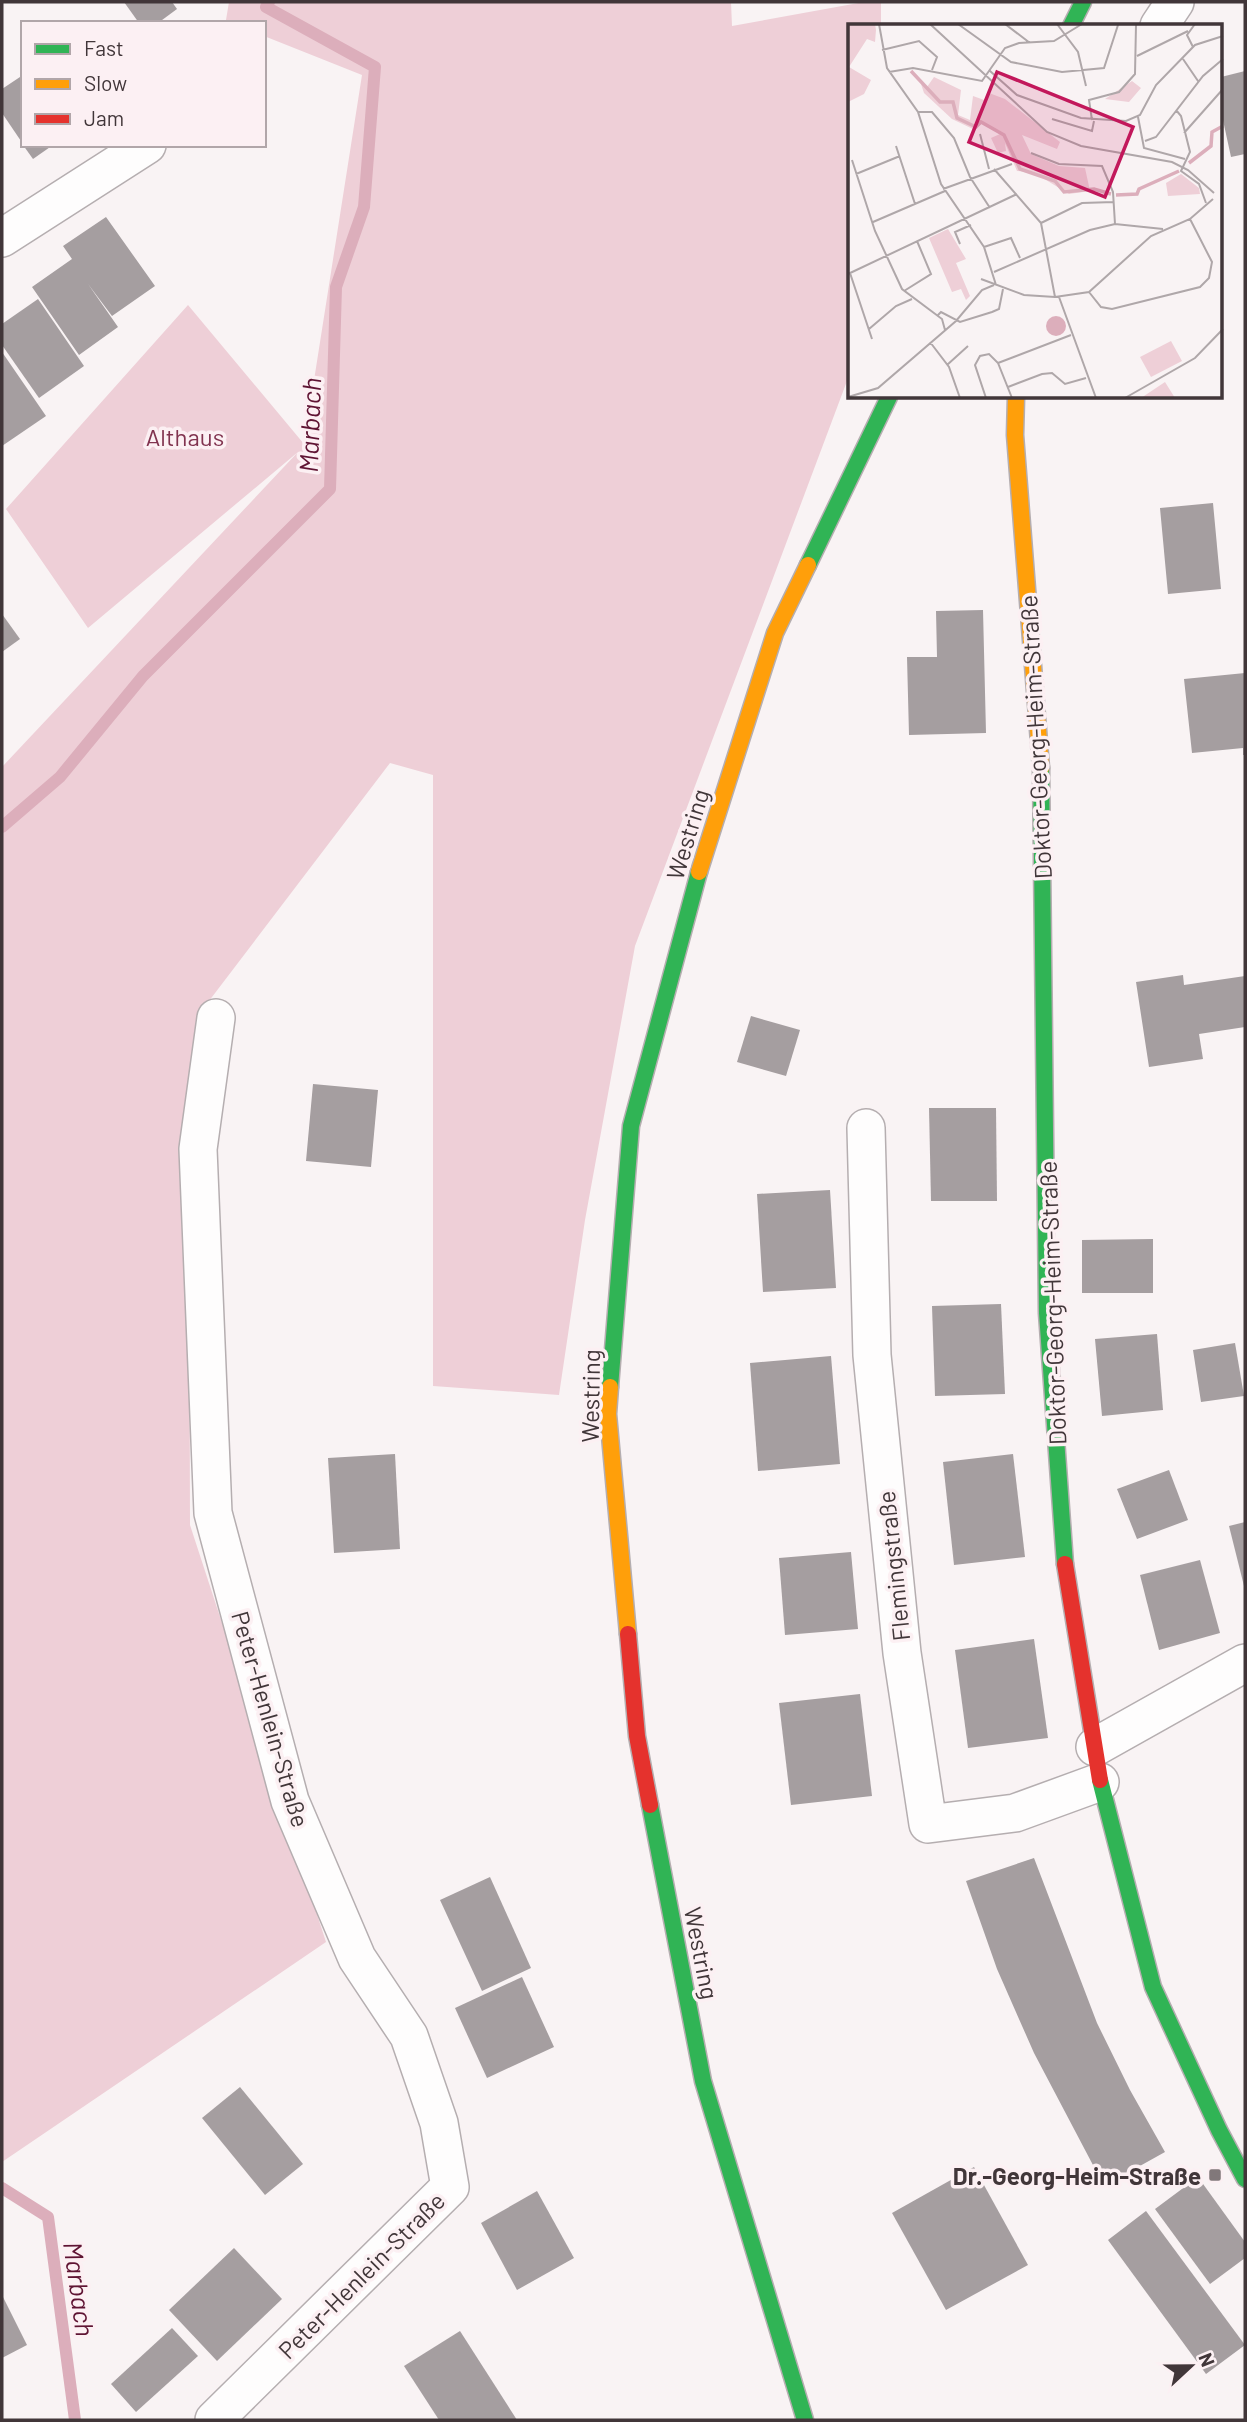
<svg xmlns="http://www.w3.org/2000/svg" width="1247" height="2422" viewBox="0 0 1247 2422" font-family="Barlow,sans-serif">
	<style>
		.green { fill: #eecfd7 }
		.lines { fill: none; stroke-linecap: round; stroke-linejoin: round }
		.stream { stroke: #dcaebb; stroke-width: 12 }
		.building { fill: #a59ea0 }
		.street-casing { stroke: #b5aeb0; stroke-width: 40 }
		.fast-casing { stroke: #b5aeb0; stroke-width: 19 }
		.slow-casing { stroke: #b5aeb0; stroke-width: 19 }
		.jam-casing { stroke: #b5aeb0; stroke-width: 19 }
		.street { stroke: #fefdfd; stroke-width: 37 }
		.fast { stroke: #30b455; stroke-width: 16 }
		.slow { stroke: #ff9f0a; stroke-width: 16 }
		.jam { stroke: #e5322d; stroke-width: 16 }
		.poi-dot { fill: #81787a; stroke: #fcf0f3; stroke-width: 2.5 }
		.labels { text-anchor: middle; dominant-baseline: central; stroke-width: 7; stroke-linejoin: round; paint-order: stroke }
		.park-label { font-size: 24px; fill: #81334f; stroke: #fcf0f3 }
		.street-label { font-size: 24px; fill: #413639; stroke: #fcf0f3 }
		.poi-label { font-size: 24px; font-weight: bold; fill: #413639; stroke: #fcf0f3; text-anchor: end }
		.water-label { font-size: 26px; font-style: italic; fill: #5f1433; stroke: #fcf0f3 }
		.inset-river { fill: none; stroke: #dcaebb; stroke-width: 3.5 }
		.inset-road { fill: none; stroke: #afa7a9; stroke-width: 2 }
		.view { fill: #c2185b; fill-opacity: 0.15; stroke: #c2185b; stroke-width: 3.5 }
		.inset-edge { fill: none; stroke: #413639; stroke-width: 3.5 }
	</style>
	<rect width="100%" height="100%" fill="#f9f3f4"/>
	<path class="green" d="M229,2H731L732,26L864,2H881V26H850V373L635,946L585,1220L559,1395L433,1386V775L390,763L196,1018L189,1149L190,1525L326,1942L2,2162V767L298,452L88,628L6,509L188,305L304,444L362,75L264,36V23H232L226,20Z"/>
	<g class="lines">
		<g class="stream">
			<path d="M2,827L60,777L143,676L330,489L336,287L364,207L375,67L266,7L269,2"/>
			<path d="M2,2188L48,2217L75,2420"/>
		</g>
	</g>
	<g class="building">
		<path d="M124,2H172L177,9L158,23H139Z"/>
		<path d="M1245,71V154L1231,157L1221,111V77Z"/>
		<path d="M23,75V144L2,113V89Z"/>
		<path d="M23,145H53L33,159Z"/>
		<path d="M106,217L155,286L112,316L88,284L118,327L79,355L32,287L72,259L63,246Z"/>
		<path d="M38,299L84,366L39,398L2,345V324Z"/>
		<path d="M2,352L46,416L2,446Z"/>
		<path d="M1213,503L1221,589L1168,594L1160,508Z"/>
		<path d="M983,610L986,733L909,735L907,657H937L936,611Z"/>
		<path d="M2,614L20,639L2,652Z"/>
		<path d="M1245,673V755H1243V748L1192,753L1184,679Z"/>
		<path d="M1183,975L1184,985L1245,976V1027L1199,1034L1203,1059L1149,1067L1136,982Z"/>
		<path d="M751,1016L800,1030L786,1076L737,1062Z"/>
		<path d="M313,1084L378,1090L371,1167L306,1161Z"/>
		<path d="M929,1108H996L997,1201H931Z"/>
		<path d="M830,1190L836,1288L763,1292L757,1194Z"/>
		<path d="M1153,1239V1293H1082V1240Z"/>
		<path d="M1001,1304L1005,1394L935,1396L932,1306Z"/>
		<path d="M1157,1334L1163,1410L1102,1416L1095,1339Z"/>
		<path d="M1235,1343L1244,1396L1201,1402L1193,1350Z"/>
		<path d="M831,1356L840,1464L758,1471L750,1363Z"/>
		<path d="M395,1454L400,1549L334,1553L328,1458Z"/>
		<path d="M1013,1454L1025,1557L954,1565L943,1462Z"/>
		<path d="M1169,1470L1188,1520L1137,1539L1117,1489Z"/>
		<path d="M1245,1522V1586H1244L1229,1526Z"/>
		<path d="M851,1552L858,1629L785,1635L779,1558Z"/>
		<path d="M1200,1560L1220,1633L1159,1650L1140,1575Z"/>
		<path d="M1034,1639L1048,1738L968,1748L955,1650Z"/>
		<path d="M860,1694L872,1796L791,1805L779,1703Z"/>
		<path d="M1034,1858L1097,2023L1130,2090L1165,2152L1104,2186L1034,2053L997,1969L966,1881Z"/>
		<path d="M490,1877L531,1968L482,1991L440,1900Z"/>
		<path d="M522,1977L554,2047L487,2078L455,2008Z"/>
		<path d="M240,2087L303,2164L265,2195L202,2118Z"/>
		<path d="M974,2167L1028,2265L946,2310L892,2213Z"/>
		<path d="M1198,2177L1245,2242V2258L1210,2284L1155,2209Z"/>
		<path d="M537,2191L574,2258L517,2290L481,2223Z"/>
		<path d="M1146,2211L1245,2345L1206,2374L1108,2240Z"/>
		<path d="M234,2248L282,2299L217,2361L169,2310Z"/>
		<path d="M2,2295L27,2345L2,2358Z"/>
		<path d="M172,2328L198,2356L136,2412L111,2384Z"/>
		<path d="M460,2331L517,2420H439L404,2366Z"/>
	</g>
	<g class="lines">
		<g class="street-casing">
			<g id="street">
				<path d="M1159,26L1175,2"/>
				<path d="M2,238L147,145"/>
				<path d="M866,1128L872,1355L902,1653L928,1824L1015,1813L1100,1782"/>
				<path d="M1095,1747L1245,1663"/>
				<path d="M214,2420L450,2187L439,2123L409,2036L357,1958L290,1801L213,1513L198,1149L216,1018"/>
			</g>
		</g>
		<g class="fast-casing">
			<g id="fast">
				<path d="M1071,26L1083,2"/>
				<path d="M808,565L889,397"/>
				<path d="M1041,768L1047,1313L1065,1564"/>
				<path d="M610,1387L631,1126L699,872"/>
				<path d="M1100,1780L1153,1987L1219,2130L1245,2179"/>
				<path d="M650,1805L703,2081L805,2420"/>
			</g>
		</g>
		<g class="slow-casing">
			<g id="slow">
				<path d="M1016,397L1015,435L1041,768"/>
				<path d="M699,872L775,633L808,565"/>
				<path d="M610,1387L608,1414L628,1634"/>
			</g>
		</g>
		<g class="jam-casing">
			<g id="jam">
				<path d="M1065,1564L1100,1780"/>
				<path d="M628,1634L637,1736L650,1805"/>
			</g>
		</g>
		<use href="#street" class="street"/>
		<use href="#fast" class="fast"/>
		<use href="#slow" class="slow"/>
		<use href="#jam" class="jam"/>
	</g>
	<rect class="poi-dot" x="1208" y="2168" width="14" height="14" rx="3.5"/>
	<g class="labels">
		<g class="park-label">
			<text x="185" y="436">Althaus</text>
		</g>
		<g class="street-label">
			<text transform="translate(1035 737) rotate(-93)">Doktor-Georg-Heim-Straße</text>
			<text transform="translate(687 834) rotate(-73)">Westring</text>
			<text transform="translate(1052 1303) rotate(-92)">Doktor-Georg-Heim-Straße</text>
			<text transform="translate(590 1396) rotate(-89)">Westring</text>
			<text transform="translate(893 1566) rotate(-96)">Flemingstraße</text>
			<text transform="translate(271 1719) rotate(74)">Peter-Henlein-Straße</text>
			<text transform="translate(702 1953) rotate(79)">Westring</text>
			<text transform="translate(361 2275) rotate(-45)">Peter-Henlein-Straße</text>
		</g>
		<g class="poi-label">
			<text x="1201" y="2175">Dr.-Georg-Heim-Straße</text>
		</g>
		<g class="water-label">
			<text transform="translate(309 425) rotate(-88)">Marbach</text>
			<text transform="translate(80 2289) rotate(82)">Marbach</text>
		</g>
	</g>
	<g transform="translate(848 24)">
		<rect width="374" height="374" fill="#f9f3f4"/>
		<path d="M0,0H27L28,6L27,18L19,15L1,43L23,56L16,70L0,78ZM86,53L113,66L110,91L122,96L125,72L139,77L141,69L157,75L212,118L209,125L174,111L183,130L211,142L237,144L242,167L221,170L185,148L169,147L157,119L158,127L150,129L143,114L152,110L134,99L127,106L104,95L76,69L73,60L79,63ZM284,57L293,64L281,78L257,75ZM333,150L351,164L352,170L320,172L318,159ZM100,205L118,235L108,239L122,272L118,276L113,265L104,268L81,214ZM323,317L334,337L303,353L292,333ZM317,358L327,374H293Z" fill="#eecfd7"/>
		<path d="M198 302a10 10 0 1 1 20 0a10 10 0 1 1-20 0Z" fill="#dcaebb"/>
		<path class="inset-river" d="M63,47L92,78H105L109,94L128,103L133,98L156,111L172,145L207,157L216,168L246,165L263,170M341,139L363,122L364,108L375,102M268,171L289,170L291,165L331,147"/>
		<path class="inset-road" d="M31,0L39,44L70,88L93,160L136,223L148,261M82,0L199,108L233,122L324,138L340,146L366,169M110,0L163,38L214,48L256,44L270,1M157,0L182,19M209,0L230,28L238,62M265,0H292M345,23L339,11L347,0M34,26L71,17L89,33L84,46M289,32L340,7M335,35L350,57M142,47L169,71L233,94L278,97L292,91L308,61L347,21L375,12M41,48L65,44L134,57L157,24L171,19L206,17L234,0M328,86L333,92L342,128L333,147L351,160L358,179M70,88H84L106,114L122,153L142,184M290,93L296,124L337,135M204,95L244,107L246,97M244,96L241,76L271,68L287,50L288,1M336,109L375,65M132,110L141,145M297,117L308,113L355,52L375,35M48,122L67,180M183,129L211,140L254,142L265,168L267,200M4,136L27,207L54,265L94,295L97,306M146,145L193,199L207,273M8,150L52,132M95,165L164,140M25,198L97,167M193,199L234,179L266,178M112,220L107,208L123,201M136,223L163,214L172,234M146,248L242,206L267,200L315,205M2,249L24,315M0,250L169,170M133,255L176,271L207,273L241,268L303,212L342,195L365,175M56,267L83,250L69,217M241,268L253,283L264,285L352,263L361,254L364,238L342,195M211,273L248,374M90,291L93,288L112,298L144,288L151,285L155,265M21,305L48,282L64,275M82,318L101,343L112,374M150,339L223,311M99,341L120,322M160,363L194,350L204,349L217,360L238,354M0,373L30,364L108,297L134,266L146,261M138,374L127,341L132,332L141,330L150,339L164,374M277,374L347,334L375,305"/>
		<path class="view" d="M149,48L285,103L257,173L121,118Z"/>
		<rect width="374" height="374" class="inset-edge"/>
	</g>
	<rect width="1247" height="2422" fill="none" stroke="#413639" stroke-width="7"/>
	<rect x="21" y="21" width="245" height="126" fill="#fcf0f3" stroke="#b1a6a9" stroke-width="2"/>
	<rect x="35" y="44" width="35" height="10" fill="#30b455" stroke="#b1a6a9" stroke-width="2"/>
	<text x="84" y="56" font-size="21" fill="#413639">Fast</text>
	<rect x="35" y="79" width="35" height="10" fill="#ff9f0a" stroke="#b1a6a9" stroke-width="2"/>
	<text x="84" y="91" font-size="21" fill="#413639">Slow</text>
	<rect x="35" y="114" width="35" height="10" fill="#e5322d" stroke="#b1a6a9" stroke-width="2"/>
	<text x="84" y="126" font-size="21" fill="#413639">Jam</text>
	<g transform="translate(1191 2366) rotate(68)" stroke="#fcf0f3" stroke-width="5" paint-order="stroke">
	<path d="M0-5L12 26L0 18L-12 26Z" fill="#413639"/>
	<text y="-10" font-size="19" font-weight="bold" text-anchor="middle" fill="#413639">N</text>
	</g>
</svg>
